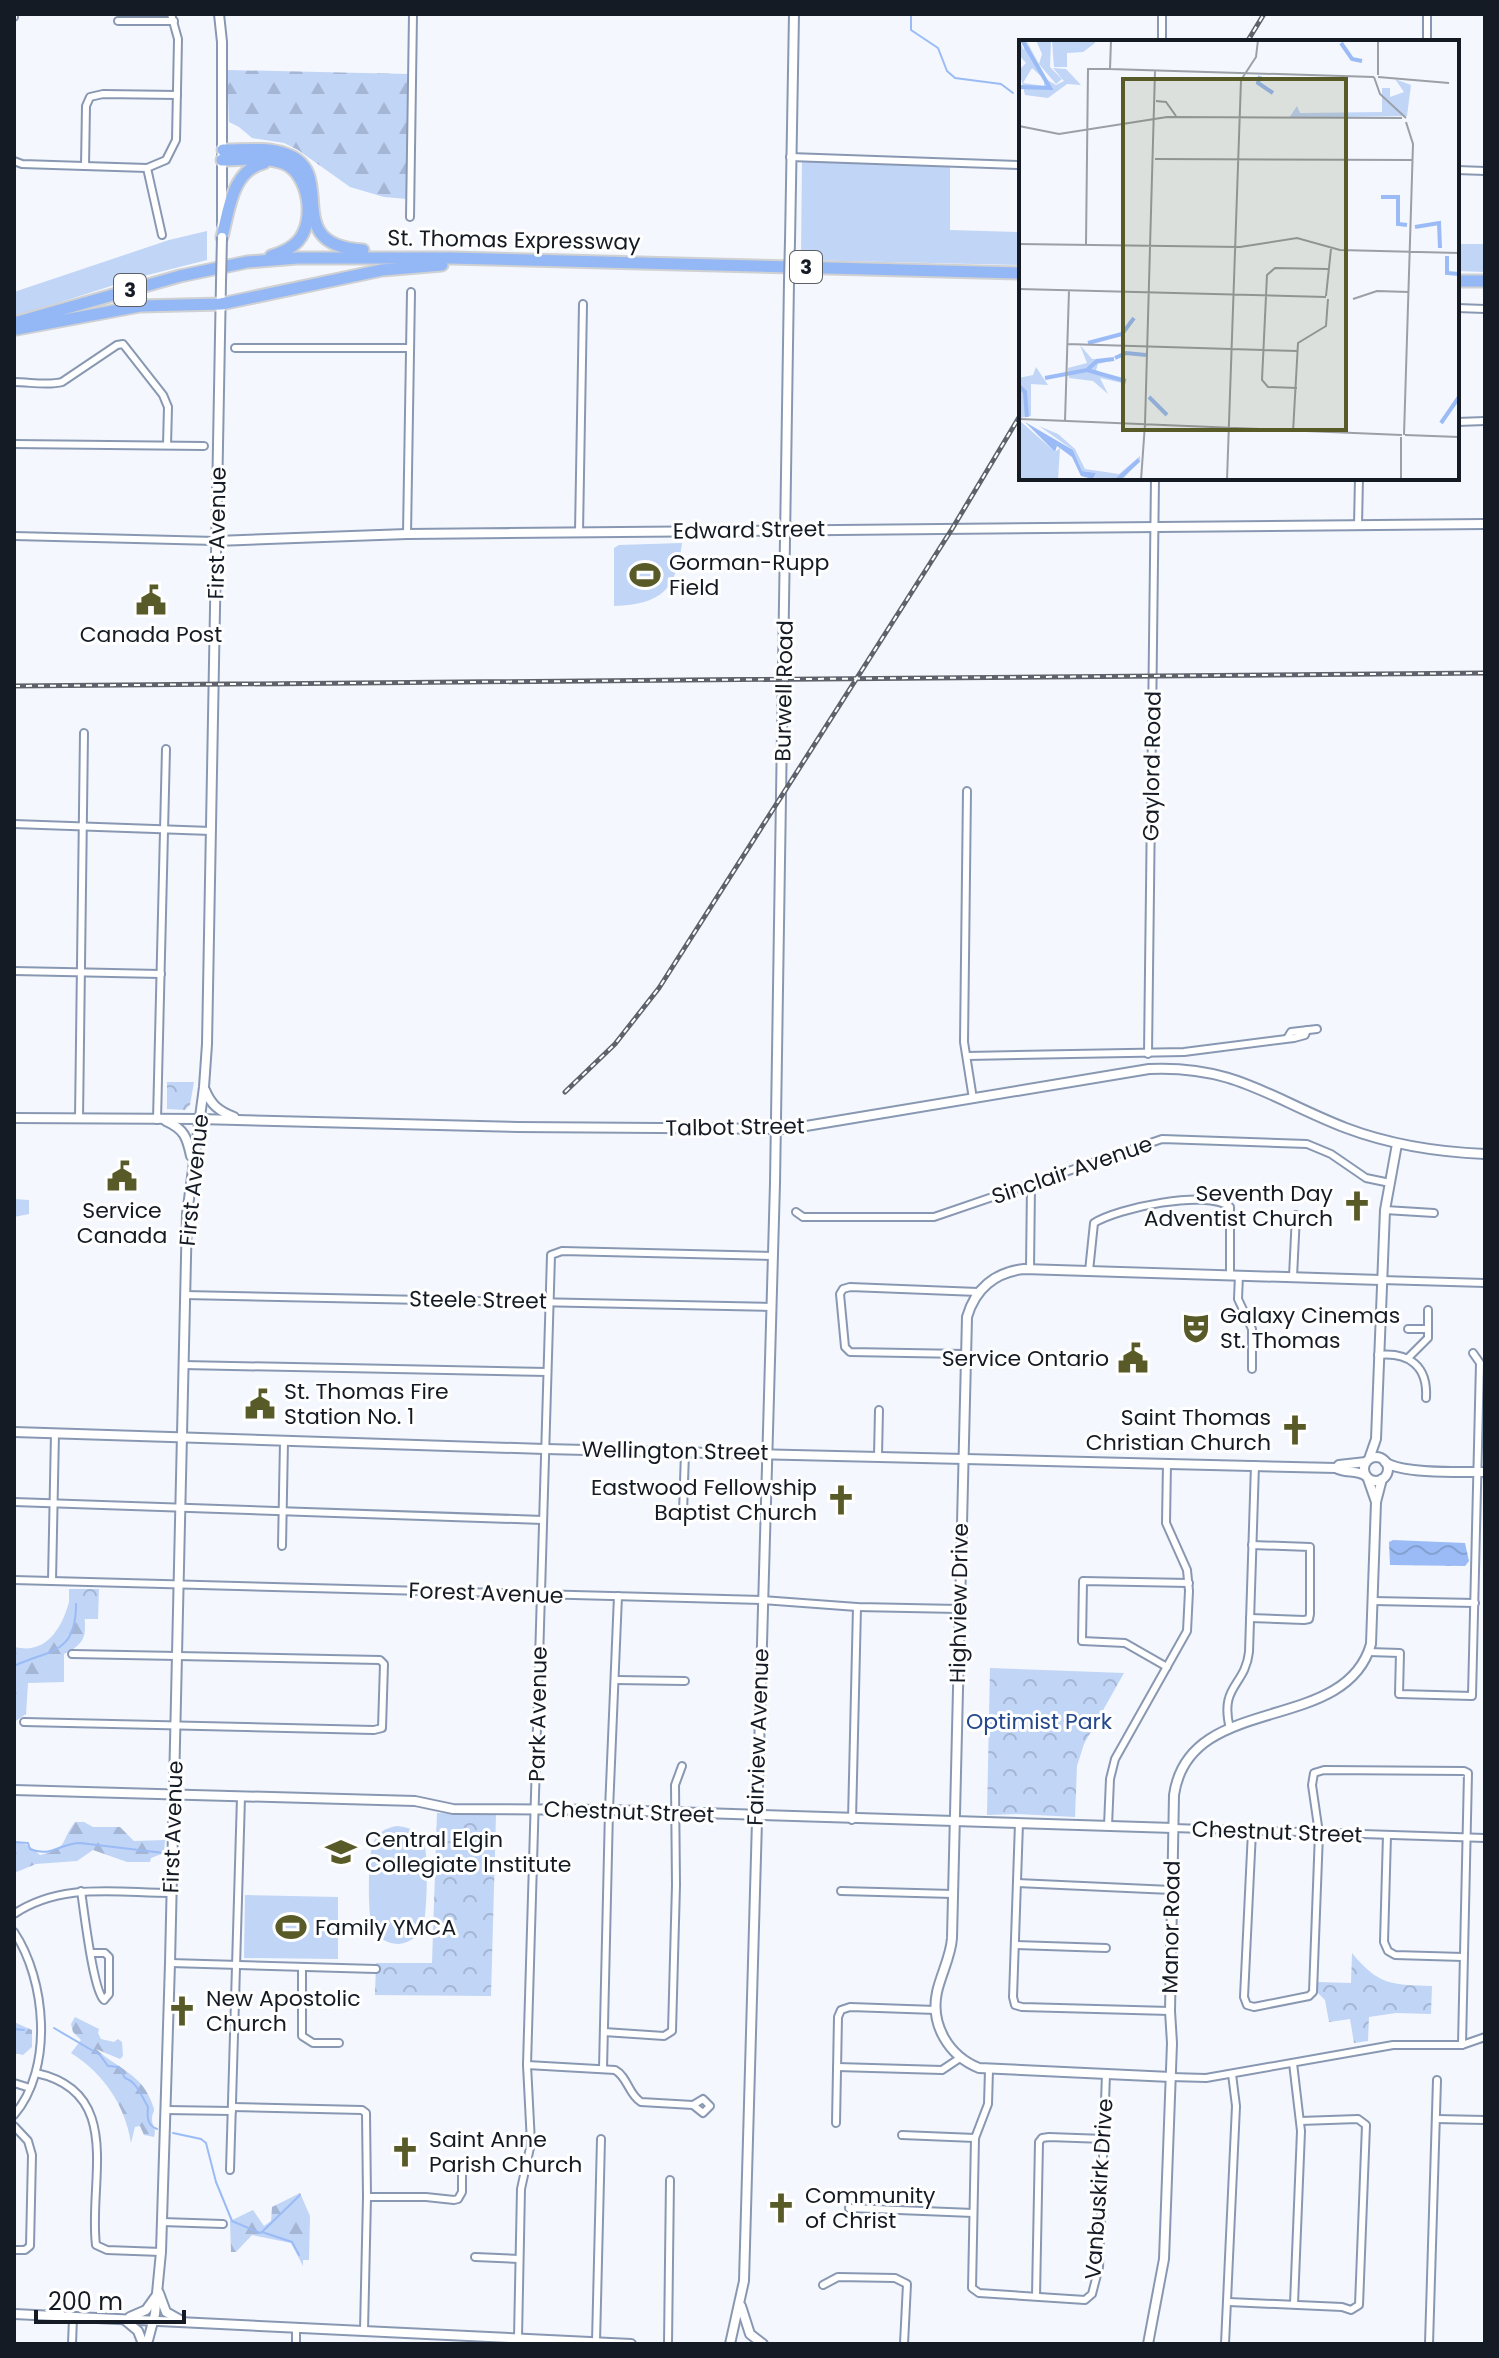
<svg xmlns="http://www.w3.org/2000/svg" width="1499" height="2358" viewBox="0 0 1499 2358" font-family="Poppins,sans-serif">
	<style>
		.grass { fill: #c1d5f7 }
		.forest { fill: url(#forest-firs) }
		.park { fill: url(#park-crowns) }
		.water { fill: url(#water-waves) }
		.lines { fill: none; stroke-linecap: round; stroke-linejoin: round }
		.stream { stroke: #9abbf5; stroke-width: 2 }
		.street-casing { stroke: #8998b2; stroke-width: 10 }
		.secondary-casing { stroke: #8998b2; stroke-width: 12 }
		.highway-casing { stroke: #d0d1d3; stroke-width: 15 }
		.street { stroke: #fff; stroke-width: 6 }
		.secondary { stroke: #fff; stroke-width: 8 }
		.highway { stroke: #94b7f5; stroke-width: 11 }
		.rail-casing { stroke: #5e636b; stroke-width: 5 }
		.rail { stroke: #fff; stroke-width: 2; stroke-dasharray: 6; stroke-linecap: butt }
		.secondary-bridge-casing { stroke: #8998b2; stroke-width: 12; stroke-linecap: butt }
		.secondary-bridge { stroke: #fff; stroke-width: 8 }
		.labels { text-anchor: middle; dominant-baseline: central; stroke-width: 6; stroke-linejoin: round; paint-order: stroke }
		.shield { fill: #fff; stroke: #5b5f66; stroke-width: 2 }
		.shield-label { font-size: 20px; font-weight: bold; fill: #151b24 }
		.street-label { font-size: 22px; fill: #151b24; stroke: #fff }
		.poi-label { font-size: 22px; fill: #151b24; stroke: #fff; text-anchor: start }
		.park-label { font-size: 22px; fill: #24488c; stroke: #fff }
		.inset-river { fill: none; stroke: #9abbf5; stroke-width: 4 }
		.inset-road { fill: none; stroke: #9b9fa6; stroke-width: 2 }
		.view { fill: #585b28; fill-opacity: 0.15; stroke: #585b28; stroke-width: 4 }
		.inset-edge { fill: none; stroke: #151b24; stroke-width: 4 }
	</style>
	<defs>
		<pattern id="forest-firs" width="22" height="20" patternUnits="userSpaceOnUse" patternTransform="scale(2)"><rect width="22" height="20" fill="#c1d5f7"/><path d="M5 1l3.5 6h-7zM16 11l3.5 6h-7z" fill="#a5b6d4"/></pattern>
		<pattern id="park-crowns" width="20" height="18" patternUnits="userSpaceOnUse" patternTransform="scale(2)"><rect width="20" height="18" fill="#c1d5f7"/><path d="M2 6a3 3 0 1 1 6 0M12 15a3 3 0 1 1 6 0" fill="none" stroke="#a5b6d4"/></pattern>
		<pattern id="water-waves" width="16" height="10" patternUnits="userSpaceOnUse" patternTransform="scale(2)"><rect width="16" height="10" fill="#9abbf5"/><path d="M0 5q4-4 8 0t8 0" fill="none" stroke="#84a0d2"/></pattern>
	</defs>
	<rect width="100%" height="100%" fill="#f4f7fd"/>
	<g class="grass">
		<path d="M802,161L950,167V230L1021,232V265L801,260Z"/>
		<path d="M207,231V260L136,278L14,317V292L169,240Z"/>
		<path d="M1457,244H1485V272L1457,271Z"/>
		<path d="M682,543C676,590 662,604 614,606V548L619,545Z"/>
		<path d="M14,1199L29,1200V1214L14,1217Z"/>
		<path d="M397,1826C408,1827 417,1830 423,1840C429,1851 427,1915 423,1926C419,1936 409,1943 399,1944C388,1944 378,1938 373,1929C367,1918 368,1854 373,1843C378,1832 386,1828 397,1826Z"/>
		<path d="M245,1895L338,1897V1959L244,1958Z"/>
	</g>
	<g class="forest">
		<path d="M227,70L408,74L407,199L384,197L350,187L298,150L284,143L252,138L239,127L229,122Z"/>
		<path d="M69,1602H84C84,1630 92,1641 64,1654V1682L28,1683L26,1714L14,1722V1616L15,1647C46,1655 62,1628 69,1602Z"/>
		<path d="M75,1822H84L93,1827H120L134,1841L165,1840L164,1853L151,1858L150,1862H127L93,1850L77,1861L36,1864L14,1873V1841L28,1845L40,1855C69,1848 60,1842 75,1822Z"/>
		<path d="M75,2017L99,2029L98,2033L101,2039L114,2042L118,2039L122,2042L123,2056L120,2059L96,2049C119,2070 143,2074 153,2106C156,2113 152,2111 152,2119C152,2127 157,2128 154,2137L144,2135L140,2126L135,2127L131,2143C125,2105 104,2074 71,2053L81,2040L73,2032L71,2024Z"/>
		<path d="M14,2022L32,2030V2047L23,2055L14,2053Z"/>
		<path d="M300,2193L310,2216L309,2260H303V2266L291,2243L252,2235L236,2252H231L230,2221L253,2210L264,2226L271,2221L272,2207Z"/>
	</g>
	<g class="park">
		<path d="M167,1082H194L190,1105L185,1110L167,1109Z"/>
		<path d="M69,1589H99L98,1619H84V1602H69Z"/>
		<path d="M990,1668L1124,1673L1084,1744L1077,1766L1075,1817L1017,1814L987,1815Z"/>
		<path d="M437,1813L496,1815L491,1996L375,1995L376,1963H432Z"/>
		<path d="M1352,1953C1378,1985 1392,1985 1432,1986L1431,2014L1396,2013L1369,2017L1368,2041L1354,2043L1350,2019L1329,2022L1325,2000L1317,1992V1982L1351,1983Z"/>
	</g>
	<path class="water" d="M1393,1540L1465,1543L1469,1561L1465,1566L1390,1565L1389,1542Z"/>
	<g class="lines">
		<g class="stream">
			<path d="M911,14V30L938,48L947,71L955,78L1001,84L1013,93"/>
			<path d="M14,1666C50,1649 76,1655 76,1604"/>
			<path d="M14,1842L28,1843L30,1849C51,1858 60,1843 80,1843L164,1853"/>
			<path d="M54,2028L100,2055L108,2066L119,2067L125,2078C137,2082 142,2097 148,2107C147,2117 147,2125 157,2129"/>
			<path d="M14,2029L24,2030"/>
			<path d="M173,2133L201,2139L206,2143L216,2182L232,2221L260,2233L262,2232L292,2242L299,2255"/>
			<path d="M263,2231L300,2195"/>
		</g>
		<g class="street-casing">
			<g id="street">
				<path d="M1427,14V42"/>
				<path d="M14,17V14"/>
				<path d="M118,21H174"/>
				<path d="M1162,42V14"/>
				<path d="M790,157L1021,165"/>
				<path d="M14,161L22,164L147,168L166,160L176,140L178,39L171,14"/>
				<path d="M85,166L86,106L90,97L103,94L177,95"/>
				<path d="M147,168L162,235"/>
				<path d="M1457,170L1485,171"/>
				<path d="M410,217L413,14"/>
				<path d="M1457,308L1485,309"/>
				<path d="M235,348H408"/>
				<path d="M14,382C30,382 48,386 62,382L117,345L123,344L163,395L168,407L167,445"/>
				<path d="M1457,422L1485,421"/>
				<path d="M14,444L204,446"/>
				<path d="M1358,525L1359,478"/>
				<path d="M579,532L583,304"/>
				<path d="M407,534L411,292"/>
				<path d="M14,536L216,541"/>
				<path d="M967,791L964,1042L973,1099"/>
				<path d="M14,824L211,831"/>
				<path d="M14,971L161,974"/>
				<path d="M1288,1037L1291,1032L1317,1029"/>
				<path d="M1148,1054L1155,478"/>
				<path d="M967,1056L1184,1052L1294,1038L1305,1035L1307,1030"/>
				<path d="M79,1119L84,733"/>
				<path d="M157,1120L166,749"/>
				<path d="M1385,1210L1434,1213"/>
				<path d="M796,1212L803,1217H934L1162,1139L1307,1144L1331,1154L1366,1178L1390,1183"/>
				<path d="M1030,1269L1031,1185"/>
				<path d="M1089,1271L1094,1223C1118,1208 1206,1189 1230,1207V1275"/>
				<path d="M1239,1275L1238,1299L1252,1329V1369"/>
				<path d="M1293,1277L1296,1215"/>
				<path d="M1381,1280L1485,1283"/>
				<path d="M185,1295L771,1307"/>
				<path d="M1408,1329H1428"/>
				<path d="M964,1354L850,1352L845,1347L840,1294L843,1289L850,1287L978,1292"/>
				<path d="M1378,1355C1409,1352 1428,1366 1426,1398"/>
				<path d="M1408,1358L1428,1338V1310"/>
				<path d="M183,1365L547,1372"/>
				<path d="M878,1456L879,1410"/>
				<path d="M14,1502L543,1520"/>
				<path d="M683,1513L685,1452"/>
				<path d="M282,1546L284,1441"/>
				<path d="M14,1580L762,1600L857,1607L959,1609"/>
				<path d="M52,1581L55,1433"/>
				<path d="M1373,1601L1475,1603"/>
				<path d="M1250,1618L1304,1620L1309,1619L1310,1614V1547L1252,1545"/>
				<path d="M1369,1652L1400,1653L1399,1694L1472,1696L1480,1363L1473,1353"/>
				<path d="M1167,1667L1125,1643L1082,1641L1083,1581L1189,1583"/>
				<path d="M616,1680L685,1681"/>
				<path d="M24,1722L374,1730L382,1728L384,1664L380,1660L72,1654"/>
				<path d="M1230,1729C1219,1685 1245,1687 1249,1652L1255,1465"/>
				<path d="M852,1820L857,1607"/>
				<path d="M1019,1823L1013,1997L1015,2005L1022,2007L1170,2011"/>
				<path d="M1108,1826L1110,1779L1115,1759L1187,1631L1189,1591L1187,1570L1166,1523L1167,1463"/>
				<path d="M1173,1828L1485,1838"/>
				<path d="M1387,1835L1384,1942L1388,1951L1395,1955L1463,1957"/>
				<path d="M1017,1883L1171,1890"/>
				<path d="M81,1891C84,1910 93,1991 104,2000L109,1994V1957L105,1953H91"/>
				<path d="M841,1891L953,1894"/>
				<path d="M14,1914C62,1882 117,1893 171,1893"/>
				<path d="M14,1932C46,1980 54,2068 14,2115"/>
				<path d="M1015,1945L1106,1948"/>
				<path d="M170,1963L376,1969"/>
				<path d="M302,1967V2036L313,2043H339"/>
				<path d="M604,2032L664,2036L672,2031L676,1885L675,1785L682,1766"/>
				<path d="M1462,2045L1485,2037"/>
				<path d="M1293,2063L1301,2131L1294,2304"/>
				<path d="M527,2065L615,2070C628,2077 628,2094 641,2102L693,2105L703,2113L710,2106L703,2099L693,2105"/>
				<path d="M837,2067L942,2070L960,2058"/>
				<path d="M603,2069L609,1810L618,1596"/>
				<path d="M989,2070L988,2104L975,2138L972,2288L979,2293L1085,2300L1092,2294L1099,2267L1106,2074"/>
				<path d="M36,2073C125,2092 88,2182 96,2245L107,2250L161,2252"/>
				<path d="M1171,2077L1206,2078L1393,2045H1462L1468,1773L1464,1771L1324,1770L1314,1773L1312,1785L1319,1833L1313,1992L1309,1996L1254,2007L1247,2005L1244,1997L1252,1831"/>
				<path d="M14,2083L30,2088"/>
				<path d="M232,2107L362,2110L366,2113L367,2197L364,2331"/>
				<path d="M166,2110L232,2111"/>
				<path d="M1436,2119L1485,2120"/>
				<path d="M836,2123L838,2017L841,2010L850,2007L936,2010"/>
				<path d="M14,2126L28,2141L32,2155L30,2246L25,2250H14"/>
				<path d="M902,2135L975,2138"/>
				<path d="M230,2170L241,1797"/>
				<path d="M367,2197H426L454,2200L458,2199L462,2192V2173"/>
				<path d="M849,2208L973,2213"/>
				<path d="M162,2222L223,2224"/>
				<path d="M475,2257L519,2259"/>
				<path d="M823,2285L838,2277L895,2278L907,2284L904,2344"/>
				<path d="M1036,2296L1039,2142L1042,2138L1049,2137L1104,2139"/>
				<path d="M1229,2302L1342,2307L1351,2310L1359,2305L1366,2125L1358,2119L1300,2121"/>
				<path d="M296,2328V2344"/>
				<path d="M518,2338L521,2189L531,2143L527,2065L551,1255L562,1251L773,1256"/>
				<path d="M596,2342L601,2139"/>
				<path d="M72,2344L73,2318"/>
				<path d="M668,2344L670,2180"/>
				<path d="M1225,2344L1236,2106L1232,2074"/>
				<path d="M1429,2344L1437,2080"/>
			</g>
		</g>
		<g class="secondary-casing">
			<g id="secondary">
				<path d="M219,14L222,42V225"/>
				<path d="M790,241L794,14"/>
				<path d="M216,541L407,534L1485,524"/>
				<path d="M205,1090C211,1105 219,1111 234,1117"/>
				<path d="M14,1118L199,1119L518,1127L788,1129L1149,1069C1235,1065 1271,1099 1346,1128C1391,1145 1437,1152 1485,1154"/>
				<path d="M166,1121C184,1129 187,1137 191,1156"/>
				<path d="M14,1432L545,1449L1336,1468C1345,1474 1356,1469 1366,1476"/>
				<circle cx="1376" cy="1469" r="12"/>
				<path d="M1369,1459L1376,1439L1385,1210L1397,1144"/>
				<path d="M1385,1462C1401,1474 1463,1472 1485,1472"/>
				<path d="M1336,1468L1339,1465L1366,1462"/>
				<path d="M1368,1479L1376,1502"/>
				<path d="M14,1790L415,1801L453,1809L609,1810L1173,1828"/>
				<path d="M1171,2077L979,2068C949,2056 930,2025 937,1992C941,1974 951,1956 952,1938L967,1317C975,1289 995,1272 1024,1269L1381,1280"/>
				<path d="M159,2293L166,2312L182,2321"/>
				<path d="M741,2306L750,2334L763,2344"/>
				<path d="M14,2314L631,2344"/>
				<path d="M130,2317L146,2310L156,2296"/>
				<path d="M126,2321L138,2331L143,2344"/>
				<path d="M147,2344L155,2314L161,2252L170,1963L187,1214L204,1087L207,1044L221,282"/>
				<path d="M730,2344L744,2281L775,1183L789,281"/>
				<path d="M1148,2344L1164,2259L1172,2043L1170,2011L1174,1795C1189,1691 1345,1736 1371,1644L1376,1502L1382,1479"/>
			</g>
		</g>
		<g class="highway-casing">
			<g id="highway">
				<path d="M223,150C243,150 267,147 286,154C340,173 278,245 363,250"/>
				<path d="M222,160C241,160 267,156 285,164C309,175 316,221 298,241C291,249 281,253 271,256"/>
				<path d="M222,237C229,210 232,170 264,163"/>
				<path d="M1457,281H1485"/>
				<path d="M14,323L180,276L247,262L297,258H451L1021,273"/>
				<path d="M17,329L140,306L221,304L382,270L442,265"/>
			</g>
		</g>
		<use href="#street" class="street"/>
		<use href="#secondary" class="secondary"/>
		<use href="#highway" class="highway"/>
		<g class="rail-casing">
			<g id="rail">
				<path d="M1247,42L1264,14"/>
				<path d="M14,686L1485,673"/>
				<path d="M565,1092L615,1044L659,988L952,529L1021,414"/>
			</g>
		</g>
		<use href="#rail" class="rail"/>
		<g class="secondary-bridge-casing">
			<g id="secondary-bridge">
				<path d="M789,281L790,241"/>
				<path d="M221,282L222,237"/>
			</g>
		</g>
		<use href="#secondary-bridge" class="secondary-bridge"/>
	</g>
	<defs>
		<g id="stadium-bare" transform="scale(2.4)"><path d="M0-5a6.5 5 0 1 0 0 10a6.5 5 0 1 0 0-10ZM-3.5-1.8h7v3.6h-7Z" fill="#585b28" stroke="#fff" stroke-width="2.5" paint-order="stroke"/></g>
		<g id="civic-bare" transform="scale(2.4)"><path d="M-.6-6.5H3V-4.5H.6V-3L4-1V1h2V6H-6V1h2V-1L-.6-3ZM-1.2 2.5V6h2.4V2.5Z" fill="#585b28" stroke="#fff" stroke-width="2.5" paint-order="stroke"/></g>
		<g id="church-bare" transform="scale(2.4)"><path d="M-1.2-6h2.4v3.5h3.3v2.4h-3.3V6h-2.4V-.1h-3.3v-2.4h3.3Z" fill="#585b28" stroke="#fff" stroke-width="2.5" paint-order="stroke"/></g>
		<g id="theatre-bare" transform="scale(2.4)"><path d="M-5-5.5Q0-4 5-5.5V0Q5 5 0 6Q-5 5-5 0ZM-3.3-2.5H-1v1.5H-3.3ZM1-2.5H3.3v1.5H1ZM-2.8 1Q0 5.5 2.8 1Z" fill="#585b28" stroke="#fff" stroke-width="2.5" paint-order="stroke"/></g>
		<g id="school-bare" transform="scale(2.4)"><path d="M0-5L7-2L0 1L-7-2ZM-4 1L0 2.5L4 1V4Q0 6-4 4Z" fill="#585b28" stroke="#fff" stroke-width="2.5" paint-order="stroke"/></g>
	</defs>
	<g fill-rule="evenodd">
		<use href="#stadium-bare" x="645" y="575"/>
		<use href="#civic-bare" x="151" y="600"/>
		<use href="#civic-bare" x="122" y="1176"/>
		<use href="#church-bare" x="1357" y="1206"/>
		<use href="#theatre-bare" x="1196" y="1328"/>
		<use href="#civic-bare" x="1133" y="1358"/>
		<use href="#civic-bare" x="260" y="1404"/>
		<use href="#church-bare" x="1295" y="1430"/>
		<use href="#church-bare" x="841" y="1500"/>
		<use href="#school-bare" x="341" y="1852"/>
		<use href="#stadium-bare" x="291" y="1927"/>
		<use href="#church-bare" x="182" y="2011"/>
		<use href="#church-bare" x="405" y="2152"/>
		<use href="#church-bare" x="781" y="2208"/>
	</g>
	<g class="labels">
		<g class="shield">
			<rect x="790" y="251" width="32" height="32" rx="6"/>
			<rect x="114" y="274" width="32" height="32" rx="6"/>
		</g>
		<g class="shield-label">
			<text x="806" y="267">3</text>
			<text x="130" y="290">3</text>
		</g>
		<g class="street-label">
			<text transform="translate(514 240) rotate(1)">St. Thomas Expressway</text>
			<text transform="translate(749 530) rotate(-1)">Edward Street</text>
			<text transform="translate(217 533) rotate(-89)">First Avenue</text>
			<text transform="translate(784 691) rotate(-89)">Burwell Road</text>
			<text transform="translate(1152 766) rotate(-89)">Gaylord Road</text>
			<text transform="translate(735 1127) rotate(-1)">Talbot Street</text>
			<text transform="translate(1072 1170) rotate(-19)">Sinclair Avenue</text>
			<text transform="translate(194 1180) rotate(-84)">First Avenue</text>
			<text transform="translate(478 1300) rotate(1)">Steele Street</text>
			<text transform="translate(675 1451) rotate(1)">Wellington Street</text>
			<text transform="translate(486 1593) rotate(2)">Forest Avenue</text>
			<text transform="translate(959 1603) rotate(-89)">Highview Drive</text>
			<text transform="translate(538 1714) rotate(-89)">Park Avenue</text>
			<text transform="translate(758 1737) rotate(-88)">Fairview Avenue</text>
			<text transform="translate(629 1812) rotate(2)">Chestnut Street</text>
			<text transform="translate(173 1827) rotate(-88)">First Avenue</text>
			<text transform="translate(1277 1832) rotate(2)">Chestnut Street</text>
			<text transform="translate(1171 1927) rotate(-89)">Manor Road</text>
			<text transform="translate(1099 2189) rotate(-86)">Vanbuskirk Drive</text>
		</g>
		<g class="poi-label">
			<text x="669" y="562">Gorman-Rupp<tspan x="669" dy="25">Field</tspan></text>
			<text x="151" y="634" text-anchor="middle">Canada Post</text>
			<text x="1333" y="1193" text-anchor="end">Seventh Day<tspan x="1333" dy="25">Adventist Church</tspan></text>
			<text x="122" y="1210" text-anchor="middle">Service<tspan x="122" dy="25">Canada</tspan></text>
			<text x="1220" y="1315">Galaxy Cinemas<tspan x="1220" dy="25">St. Thomas</tspan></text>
			<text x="1109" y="1358" text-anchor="end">Service Ontario</text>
			<text x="284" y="1391">St. Thomas Fire<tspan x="284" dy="25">Station No. 1</tspan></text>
			<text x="1271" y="1417" text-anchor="end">Saint Thomas<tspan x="1271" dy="25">Christian Church</tspan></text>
			<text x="817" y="1487" text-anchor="end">Eastwood Fellowship<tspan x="817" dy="25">Baptist Church</tspan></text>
			<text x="365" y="1839">Central Elgin<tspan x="365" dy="25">Collegiate Institute</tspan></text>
			<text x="315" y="1927">Family YMCA</text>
			<text x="206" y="1998">New Apostolic<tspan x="206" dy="25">Church</tspan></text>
			<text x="429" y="2139">Saint Anne<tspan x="429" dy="25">Parish Church</tspan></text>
			<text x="805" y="2195">Community<tspan x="805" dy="25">of Christ</tspan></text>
		</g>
		<g class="park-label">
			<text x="1039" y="1721">Optimist Park</text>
		</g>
	</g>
	<g transform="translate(1019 40)">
		<rect width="440" height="440" fill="#f4f7fd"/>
		<path d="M376,39L392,45L388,76L270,78L278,66L281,73L363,72V48H371V57L385,52Z" fill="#c1d5f7"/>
		<path d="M0,0L5,10V4L7,0L23,30L24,38L13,28L4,43L25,46V38L37,45L45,41L34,28L47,29L62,45L48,44L29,58L6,55L0,30L7,23L0,15ZM33,0H76V3L64,12L48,13V27H35ZM61,305L73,319L96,320L79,324L77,330L108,344L81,338L89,354L74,341L50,338L49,328L68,323ZM17,327L29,345L12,344V376L0,378V338L14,335ZM20,386L39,394L56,409L66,429L100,434L121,416V420L103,440H74L77,433L63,431L54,410Z" fill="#c1d5f7"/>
		<path d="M17,0H32L31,27L43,39L37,44L20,24L23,14ZM0,380L36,412L41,408L39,440H0Z" fill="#c1d5f7"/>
		<path d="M6,382L54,410L63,431L77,433L74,439L62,436L53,417L38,406L36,412Z" fill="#9abbf5"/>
		<path class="inset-river" d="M322,3L333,19L343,21M241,36L239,43L254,53M0,47L31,48L3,0M362,157H379V184L388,185M396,187L420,183L421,208M428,216V233L440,234M69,303L103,294L115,278M96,318L107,313L127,315M69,329L78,321L95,319M26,338L68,330L107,341M0,346L6,352L8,377M130,357L148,375M422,383L440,357M98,440L120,420"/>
		<path class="inset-road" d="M92,0L91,29L355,37M359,0V35M355,37L361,54L387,78M359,37L430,43M137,61L147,62L157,76M0,86L40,94L148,77L383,78M136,119L393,120M0,204L221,207L278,198L321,210L440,213M67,204L69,29H91M0,249L307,257M307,256L312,209M334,259L358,251L390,252M48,304L278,311M278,348L249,347L243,340L248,235L256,228L309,229M0,379L383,395M46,381L50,250M126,384L136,31M274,392L279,303L307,286L309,259M385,395L394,104L387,82M386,395L440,397M122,440L126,384M208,440L222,40L237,17L239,0M382,440V397"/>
		<path class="view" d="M104,39H327V390H104Z"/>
		<rect width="440" height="440" class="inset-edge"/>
	</g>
	<rect width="1499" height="2358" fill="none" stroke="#151b24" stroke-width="32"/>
	<path d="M36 2310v12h148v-12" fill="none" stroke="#151b24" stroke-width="4"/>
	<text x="48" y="2310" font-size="24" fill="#151b24" stroke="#ffffff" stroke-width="6" paint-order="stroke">200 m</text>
</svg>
